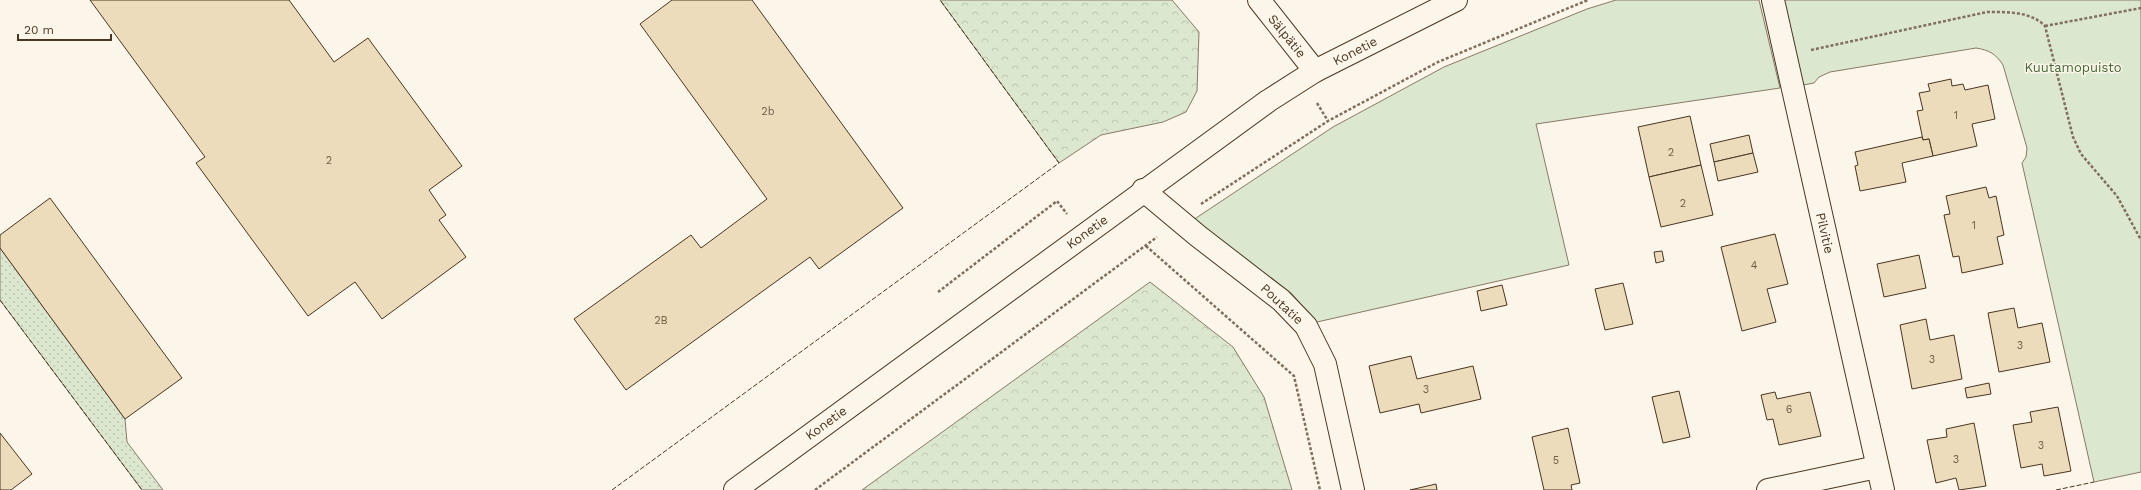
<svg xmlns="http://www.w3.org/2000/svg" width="2141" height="490" viewBox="0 0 2141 490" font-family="'Work Sans',sans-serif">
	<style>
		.grass { fill: url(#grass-dots); stroke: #887966 }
		.forest { fill: url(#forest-crowns); stroke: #887966 }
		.green { fill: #dce7d0; stroke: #887966 }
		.building { fill: #ecdcbc; stroke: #4a3520 }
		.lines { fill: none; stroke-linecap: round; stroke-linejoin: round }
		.minor-casing { stroke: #4a3520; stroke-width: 24 }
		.tertiary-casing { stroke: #4a3520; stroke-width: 24 }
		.path { stroke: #7f6f5c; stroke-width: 2.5; stroke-dasharray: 3 2; stroke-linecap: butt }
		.minor { stroke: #fbf6e9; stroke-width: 22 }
		.tertiary { stroke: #fbf6e9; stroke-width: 22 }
		.fence { stroke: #4a3520; stroke-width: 1; stroke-dasharray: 5 2; stroke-linecap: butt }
		.labels { text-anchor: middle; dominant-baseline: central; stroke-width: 3; stroke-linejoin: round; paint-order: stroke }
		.number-label { font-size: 11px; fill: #725f47 }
		.street-label { font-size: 13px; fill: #4a3520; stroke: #fbf6e9 }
		.park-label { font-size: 13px; fill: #436837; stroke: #fbf6e9 }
	</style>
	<defs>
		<pattern id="grass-dots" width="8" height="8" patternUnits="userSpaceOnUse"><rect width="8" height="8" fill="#dce7d0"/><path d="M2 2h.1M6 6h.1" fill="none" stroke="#bec7b2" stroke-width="1.8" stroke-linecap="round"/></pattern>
		<pattern id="forest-crowns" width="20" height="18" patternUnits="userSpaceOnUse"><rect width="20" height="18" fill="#dce7d0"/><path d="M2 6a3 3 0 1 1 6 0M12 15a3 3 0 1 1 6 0" fill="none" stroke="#bec7b2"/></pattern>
	</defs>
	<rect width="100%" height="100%" fill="#fbf6e9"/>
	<path class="grass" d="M0,248L125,419L127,442L163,490H142L0,300Z"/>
	<g class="forest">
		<path d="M940,0H1172L1199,32L1197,91L1186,112L1163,122L1101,135L1059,163Z"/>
		<path d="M1150,282L1233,347L1264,397L1292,490H862Z"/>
	</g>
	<g class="green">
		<path d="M1616,0H1759L1780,88L1536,124L1569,265L1317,322L1291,293L1193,220L1333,127L1444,67L1587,9Z"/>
		<path d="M1784,0H2141V472L2094,482L2022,163L2026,157L2027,148L2003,65C1996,54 1989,50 1976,48L1830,72L1819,77L1814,83L1803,85Z"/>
	</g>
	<g class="building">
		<path d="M90,0H289L334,62L368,38L462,166L429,190L446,215L439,220L466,257L382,319L355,282L308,316L196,163L205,157Z"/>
		<path d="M672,0H752L903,208L819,269L810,257L626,390L574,319L691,235L701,248L767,199L640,24Z"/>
		<path d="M1951,79L1952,86L1963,84L1965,90L1988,85L1995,119L1972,124L1977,146L1933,156L1929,139L1923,140L1917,111L1923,110L1919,93L1930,91L1928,84Z"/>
		<path d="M1690,116L1701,165L1649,177L1638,127Z"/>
		<path d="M1749,135L1753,153L1714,162L1710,144Z"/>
		<path d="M1922,137L1923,140L1929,139L1933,156L1902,163L1906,182L1860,191L1855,166L1858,165L1855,152Z"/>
		<path d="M1753,153L1758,172L1718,181L1714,162Z"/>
		<path d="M1701,165L1713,215L1661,227L1649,177Z"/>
		<path d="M1986,187L1989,198L1996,196L2004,235L1997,237L2003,264L1962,273L1959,256L1953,257L1944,215L1950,214L1946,196Z"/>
		<path d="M50,198L182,378L125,419L0,248V235Z"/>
		<path d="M1775,234L1788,284L1767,289L1776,322L1742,331L1721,247Z"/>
		<path d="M1662,251L1664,261L1656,263L1654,252Z"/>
		<path d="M1919,255L1926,288L1884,297L1877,264Z"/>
		<path d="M1623,283L1633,324L1605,330L1595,289Z"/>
		<path d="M1502,285L1507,305L1481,311L1477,291Z"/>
		<path d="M2014,308L2018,328L2042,323L2050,362L1999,372L1988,313Z"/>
		<path d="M1926,319L1930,340L1954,335L1962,379L1912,389L1900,325Z"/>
		<path d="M1411,356L1417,379L1473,366L1481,399L1421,413L1419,404L1380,413L1369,366Z"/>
		<path d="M1989,383L1991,394L1967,398L1965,388Z"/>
		<path d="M1679,391L1690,437L1663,443L1652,397Z"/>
		<path d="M1775,392L1777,399L1810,392L1821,436L1779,445L1773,419L1767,420L1761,395Z"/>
		<path d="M2058,407L2071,471L2044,476L2042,464L2021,468L2013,425L2032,422L2030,412Z"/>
		<path d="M1974,423L1986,486L1959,490L1956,478L1936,483L1927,440L1947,437L1946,429Z"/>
		<path d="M1568,428L1580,483L1571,485L1572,490H1544L1532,437Z"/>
		<path d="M0,433L32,474L11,490H0Z"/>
		<path d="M1436,484L1437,490H1410Z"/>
	</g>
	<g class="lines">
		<g class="minor-casing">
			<g id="minor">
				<path d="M1259,0L1315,71"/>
				<path d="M1773,0L1883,490"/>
				<path d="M1143,190L1198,236L1281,300L1306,326L1325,364L1353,490"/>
				<path d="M1768,490L1877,467"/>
			</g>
		</g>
		<g class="tertiary-casing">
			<path id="tertiary" d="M735,490L1268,101L1315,71L1456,0"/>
		</g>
		<g class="path">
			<path d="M2045,26L2141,8"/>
			<path d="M1811,50L1987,12C2007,12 2030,11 2045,26L2073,137L2081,154L2117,196L2141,240"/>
			<path d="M1317,103L1328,121"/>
			<path d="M1201,204L1328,121L1438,62L1588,0"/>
			<path d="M1146,246L1294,376L1320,490"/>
			<path d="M938,292L1057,201L1067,214"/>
			<path d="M815,490L1157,237"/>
		</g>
		<use href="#minor" class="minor"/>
		<use href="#tertiary" class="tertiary"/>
		<g class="fence">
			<path d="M0,300L142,490"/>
			<path d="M612,490L1059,163L940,0"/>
			<path d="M2056,490L2094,482"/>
		</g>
	</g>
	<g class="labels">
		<g class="number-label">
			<text x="768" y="111">2b</text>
			<text x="1956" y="115">1</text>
			<text x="1671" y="152">2</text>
			<text x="329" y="160">2</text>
			<text x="1683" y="203">2</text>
			<text x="1974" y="225">1</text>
			<text x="1754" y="265">4</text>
			<text x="661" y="320">2B</text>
			<text x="2020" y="345">3</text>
			<text x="1932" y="359">3</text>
			<text x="1426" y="389">3</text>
			<text x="1789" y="409">6</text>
			<text x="2041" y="445">3</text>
			<text x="1956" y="459">3</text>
			<text x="1556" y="460">5</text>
		</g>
		<g class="street-label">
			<text transform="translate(1287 36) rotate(51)">Sälpätie</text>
			<text transform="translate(1355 51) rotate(-27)">Konetie</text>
			<text transform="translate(1087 232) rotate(-36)">Konetie</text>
			<text transform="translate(1825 233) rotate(77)">Pilvitie</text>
			<text transform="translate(1282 304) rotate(43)">Poutatie</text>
			<text transform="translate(826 423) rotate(-36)">Konetie</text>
		</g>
		<g class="park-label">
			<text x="2073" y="67">Kuutamopuisto</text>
		</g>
	</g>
	<path d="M18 34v6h93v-6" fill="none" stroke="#4a3520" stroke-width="2"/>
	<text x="24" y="34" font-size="12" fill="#4a3520" stroke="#fbf6e9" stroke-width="3" paint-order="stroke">20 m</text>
</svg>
